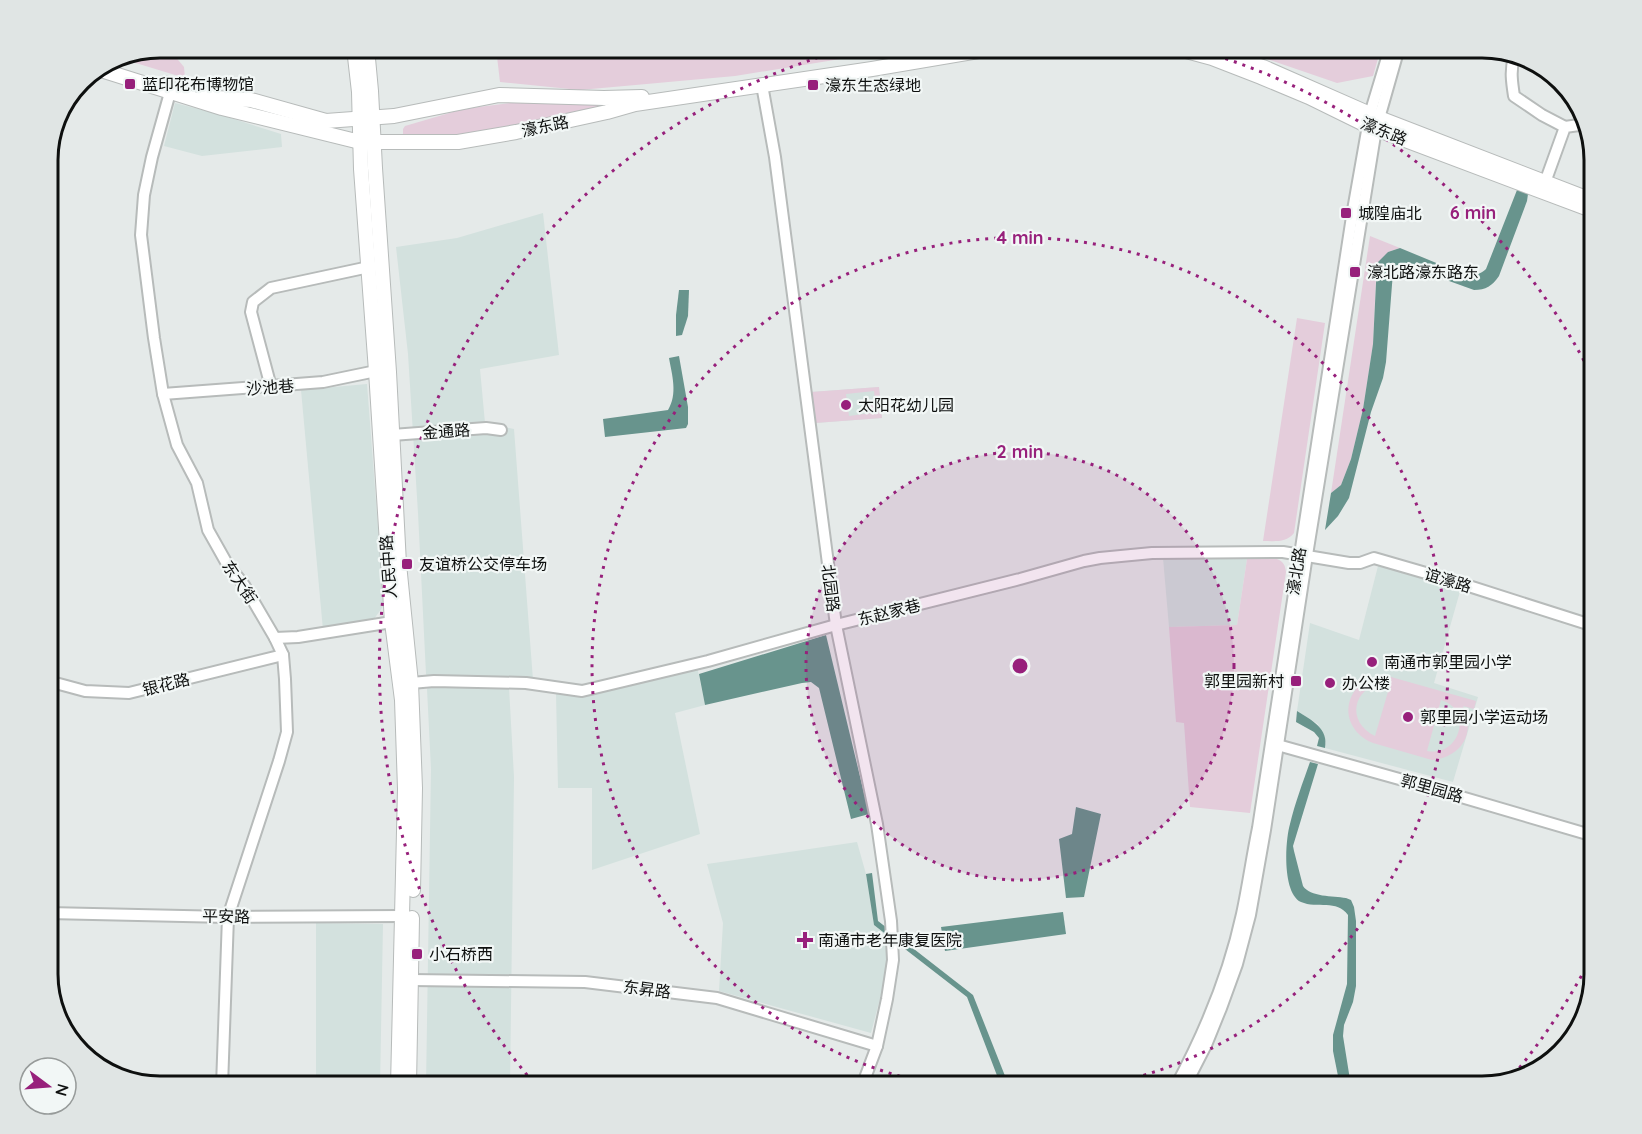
<svg xmlns="http://www.w3.org/2000/svg" width="1642" height="1134" viewBox="0 0 1642 1134" font-family="Quicksand,'Noto Sans SC',sans-serif">
	<style>
		.built { fill: #d3e1de }
		.green { fill: #e4cddb; fill-rule: evenodd }
		.water { fill: #68948d }
		.lines { fill: none; stroke-linecap: round; stroke-linejoin: round }
		.minor-casing { stroke: #b7bbba; stroke-width: 14 }
		.major-casing { stroke: #b7bbba; stroke-width: 16 }
		.minor { stroke: #fff; stroke-width: 10 }
		.major { stroke: #fff; stroke-width: 14 }
		.ring { fill: none; stroke: #97207b; stroke-width: 3; stroke-dasharray: 3 6 }
		.poi-dot { fill: #97207b; stroke: #f2f7f6; stroke-width: 2 }
		.labels { text-anchor: middle; dominant-baseline: central; stroke-width: 4.5; stroke-linejoin: round; paint-order: stroke }
		.poi-label { font-size: 16px; fill: #0e100f; stroke: #f2f7f6; text-anchor: start }
		.street-label { font-size: 16px; fill: #0e100f; stroke: #f2f7f6 }
		.rim { fill: none; stroke: #0e100f; stroke-width: 3 }
		.centre { fill: #97207b; stroke: #f2f7f6; stroke-width: 3 }
		.ring-label { font-size: 18px; text-anchor: middle; font-weight: bold; fill: #97207b; stroke: #f2f7f6; stroke-width: 4.5; stroke-linejoin: round; paint-order: stroke }
	</style>
	<rect width="100%" height="100%" fill="#e5eae9"/>
	<g class="built">
		<path d="M175,103L218,114L281,134L282,147L202,156L164,146Z"/>
		<path d="M543,213L559,355L480,369L485,423L514,429L533,680L428,677L426,674L418,513L408,354L396,247L457,238Z"/>
		<path d="M367,384L384,605L374,619L369,623L323,630L301,390Z"/>
		<path d="M879,387L882,418L815,423L811,392Z"/>
		<path d="M1163,558L1247,559L1237,625L1169,627Z"/>
		<path d="M1378,566L1461,588L1434,683L1478,697L1453,782L1325,748L1326,742L1318,724L1297,711L1310,623L1359,640Z"/>
		<path d="M697,666L705,705L675,713L700,834L592,870V788H558L556,693L582,696Z"/>
		<path d="M430,686L509,687L514,777L510,1086H426L431,769L427,689Z"/>
		<path d="M857,842L866,874L874,925L889,936L887,944V972L871,1033L719,991L723,923L707,864Z"/>
		<path d="M316,923L383,924L380,1086H316Z"/>
	</g>
	<g class="green">
		<path d="M160,48H168L184,67L185,78L116,57Z"/>
		<path d="M496,48H908L735,76L580,90L500,82Z"/>
		<path d="M1235,48H1381L1373,76L1337,83Z"/>
		<path d="M542,99L598,103V106L594,110L463,136H407L403,135V129L405,126L463,109Z"/>
		<path d="M1370,236L1400,248L1388,252L1376,279L1373,344L1363,409L1351,459L1341,485L1331,493Z"/>
		<path d="M1297,318L1325,323L1294,533C1286,543 1275,541 1263,541Z"/>
		<path d="M879,387L882,418L815,423L811,392ZM874,391L875,403L870,404L871,413L849,416L846,394Z"/>
		<path d="M1273,558C1282,560 1285,563 1286,572L1250,813L1190,807L1184,723L1176,722L1169,627L1237,625L1247,559Z"/>
		<path d="M1384,675L1476,701L1474,709L1463,706C1476,733 1462,757 1432,760L1373,743C1335,727 1343,680 1384,675ZM1384,683L1390,685L1375,736C1346,722 1352,687 1384,683ZM1441,700C1473,709 1461,757 1427,751Z"/>
	</g>
	<g class="water">
		<path d="M1517,190L1528,194L1527,201L1499,276C1492,286 1486,290 1474,290L1402,264L1396,266L1393,272L1386,362L1383,378L1371,412L1349,498L1338,516L1325,530L1331,493L1341,485L1351,459L1363,409L1373,344L1377,263L1388,252L1400,248L1463,274C1472,275 1479,276 1486,269Z"/>
		<path d="M679,290H689L688,316L682,335L676,336V315Z"/>
		<path d="M679,356L688,407V424L686,428L605,437L603,419L668,410C678,394 672,375 669,358Z"/>
		<path d="M826,635L869,814L851,819L819,688L811,682L802,683L705,705L699,674Z"/>
		<path d="M1297,711C1312,720 1329,729 1325,748L1317,746L1319,738L1314,732L1296,722Z"/>
		<path d="M1310,762L1318,764L1293,846L1294,851L1303,886C1310,897 1333,896 1346,898L1351,900L1354,907L1356,921V986L1353,1002L1344,1025L1343,1036L1351,1086H1340L1333,1051V1035L1347,984L1348,915C1337,899 1317,909 1301,902C1282,893 1285,841 1290,824C1295,803 1303,782 1310,762Z"/>
		<path d="M1076,807L1101,814L1084,897L1066,898L1059,839L1072,834Z"/>
		<path d="M872,873L878,921L973,995L1009,1086H1001L967,997L874,925L866,874Z"/>
		<path d="M1063,912L1066,934L945,951L941,927Z"/>
	</g>
	<g class="lines">
		<g class="minor-casing">
			<g id="minor">
				<path d="M1514,58C1510,70 1512,83 1514,96L1542,115L1565,127"/>
				<path d="M165,82L169,84L171,89L152,157L144,195L141,235L154,338L163,394L177,445L197,483L208,530L226,562L244,585L275,638L283,655L285,679L287,732L279,761L228,917L222,1086"/>
				<path d="M762,85L775,157L836,625L877,824L891,921L893,960L887,999L877,1046L862,1086"/>
				<path d="M1543,188L1565,127L1586,124"/>
				<path d="M271,387L251,312L253,302L271,288L369,267"/>
				<path d="M163,394L323,382L376,371"/>
				<path d="M392,435L486,428L501,430"/>
				<path d="M275,638L298,637L392,622"/>
				<path d="M48,681L85,691L129,693L283,655"/>
				<path d="M411,683L434,681L526,683L582,691L708,661L836,625L1020,579L1084,561L1100,558L1152,553L1283,552L1349,563H1360L1374,558L1450,580L1594,626"/>
				<path d="M1274,744L1410,782L1594,836"/>
				<path d="M48,913L228,917L403,916"/>
				<path d="M411,980L585,982L717,998L877,1046"/>
				<path d="M1591,983L1594,970"/>
				<path d="M1176,1086C1205,1032 1229,974 1242,914C1248,886 1252,857 1258,828L1353,210L1370,114L1390,48"/>
				<path d="M1185,1086L1206,1045L1221,1008L1237,964L1250,915L1265,830L1307,555L1376,129L1399,48"/>
			</g>
		</g>
		<g class="major-casing">
			<g id="major">
				<path d="M354,48L359,92L361,169L376,371L392,622L402,700L405,789L398,1086"/>
				<path d="M367,48L371,91L375,168L389,372L399,564L411,683L415,788L413,890"/>
				<path d="M1175,48L1212,58L1261,77L1309,97L1368,126L1594,211"/>
				<path d="M1225,54L1263,67L1379,118L1594,201"/>
				<path d="M98,69L222,108L360,142H458L516,132L607,112L635,104L872,69L996,48"/>
				<path d="M205,94L217,98L251,100L326,121L394,116L499,95L604,98L642,97"/>
				<path d="M409,1086L412,918"/>
			</g>
		</g>
		<use href="#minor" class="minor"/>
		<use href="#major" class="major"/>
	</g>
	<circle cx="1020" cy="666" r="214" fill="#97207b" fill-opacity=".12"/>
	<g class="ring">
		<circle cx="1020" cy="666" r="214"/>
		<path d="M935 1085A428 428 0 1 1 1105 1085"/>
		<path d="M1594 952A641 641 0 0 1 1511 1078M533 1082A641 641 0 0 1 849 48M1191 48A641 641 0 0 1 1594 380"/>
	</g>
	<g class="poi-dot">
		<rect x="124" y="78" width="12" height="12" rx="3"/>
		<rect x="807" y="79" width="12" height="12" rx="3"/>
		<rect x="1340" y="207" width="12" height="12" rx="3"/>
		<rect x="1349" y="266" width="12" height="12" rx="3"/>
		<circle cx="846" cy="405" r="6"/>
		<rect x="401" y="558" width="12" height="12" rx="3"/>
		<circle cx="1372" cy="662" r="6"/>
		<rect x="1290" y="675" width="12" height="12" rx="3"/>
		<circle cx="1330" cy="683" r="6"/>
		<circle cx="1408" cy="717" r="6"/>
		<path d="M802 931h6v6h6v6h-6v6h-6v-6h-6v-6h6z"/>
		<rect x="411" y="948" width="12" height="12" rx="3"/>
	</g>
	<g class="labels">
		<g class="poi-label">
			<text x="142" y="84">蓝印花布博物馆</text>
			<text x="825" y="85">濠东生态绿地</text>
			<text x="1358" y="213">城隍庙北</text>
			<text x="1367" y="272">濠北路濠东路东</text>
			<text x="858" y="405">太阳花幼儿园</text>
			<text x="419" y="564">友谊桥公交停车场</text>
			<text x="1384" y="662">南通市郭里园小学</text>
			<text x="1284" y="681" text-anchor="end">郭里园新村</text>
			<text x="1342" y="683">办公楼</text>
			<text x="1420" y="717">郭里园小学运动场</text>
			<text x="818" y="940">南通市老年康复医院</text>
			<text x="429" y="954">小石桥西</text>
		</g>
		<g class="street-label">
			<text transform="translate(545 126) rotate(-12)">濠东路</text>
			<text transform="translate(1384 131) rotate(22)">濠东路</text>
			<text transform="translate(270 387) rotate(-4)">沙池巷</text>
			<text transform="translate(446 431) rotate(-4)">金通路</text>
			<text transform="translate(388 567) rotate(-94)">人民中路</text>
			<text transform="translate(1296 571) rotate(-81)">濠北路</text>
			<text transform="translate(1448 580) rotate(17)">谊濠路</text>
			<text transform="translate(240 582) rotate(56)">东大街</text>
			<text transform="translate(831 588) rotate(83)">北园路</text>
			<text transform="translate(889 612) rotate(-14)">东赵家巷</text>
			<text transform="translate(166 684) rotate(-14)">银花路</text>
			<text transform="translate(1432 788) rotate(16)">郭里园路</text>
			<text transform="translate(226 916) rotate(1)">平安路</text>
			<text transform="translate(647 989) rotate(7)">东昇路</text>
		</g>
	</g>
	<path d="M0 0H1642V1134H0ZM160 58H1482A102 102 0 0 1 1584 160V974A102 102 0 0 1 1482 1076H160A102 102 0 0 1 58 974V160A102 102 0 0 1 160 58Z" fill="#e0e5e4" fill-rule="evenodd"/>
	<path class="rim" d="M160 58H1482A102 102 0 0 1 1584 160V974A102 102 0 0 1 1482 1076H160A102 102 0 0 1 58 974V160A102 102 0 0 1 160 58Z"/>
	<circle cx="1020" cy="666" r="9" class="centre"/>
	<g class="ring-label">
		<text x="1473" y="219">6 min</text>
		<text x="1020" y="244">4 min</text>
		<text x="1020" y="458">2 min</text>
	</g>
	<g transform="translate(48 1086) rotate(106)"><circle r="28" fill="#f2f7f6" stroke="#979b9a" stroke-width="1.5"/>
	<path d="M0-4.5L10 22L0 15L-10 22Z" fill="#97207b"/>
	<text y="-9" font-size="16" font-weight="bold" text-anchor="middle" fill="#0e100f">N</text>
	</g>
</svg>
